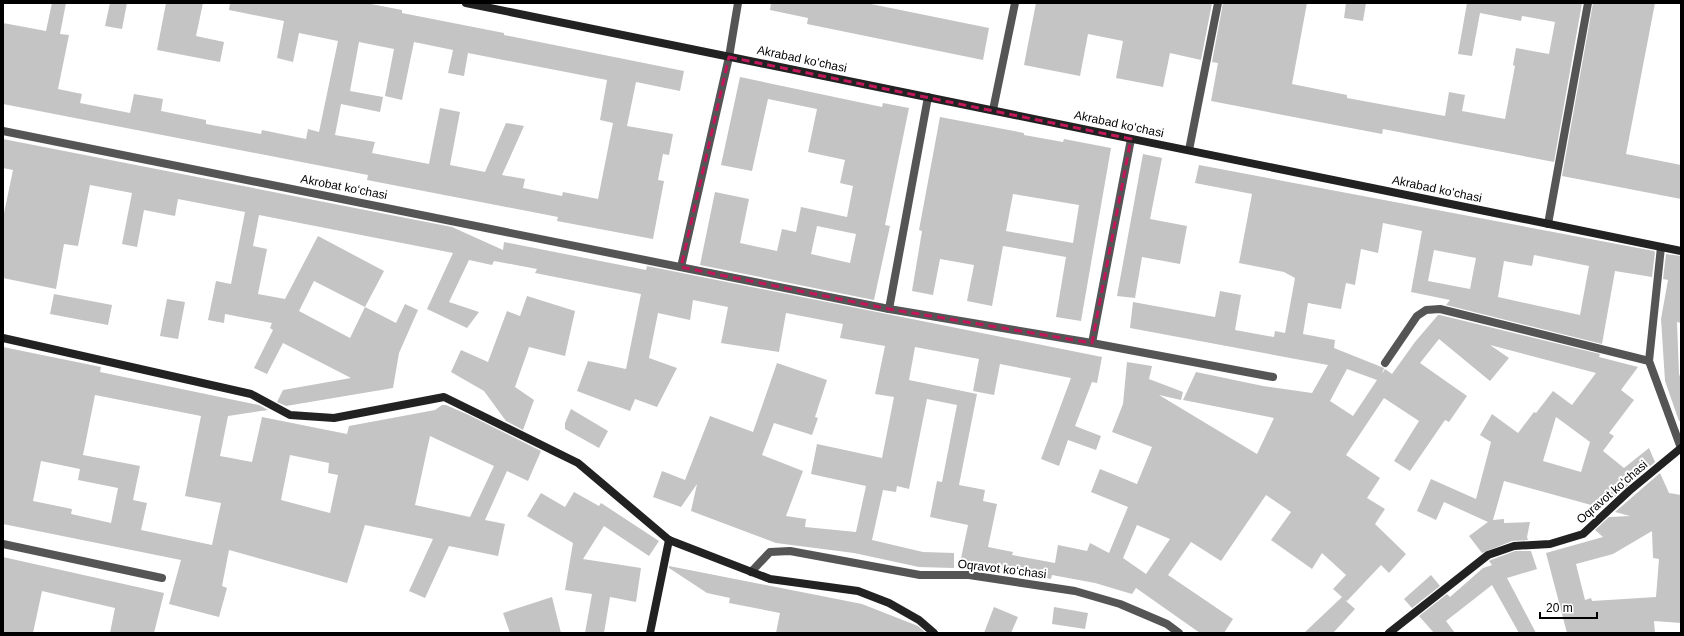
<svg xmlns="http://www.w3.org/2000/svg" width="1684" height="636" viewBox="0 0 1684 636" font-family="Helvetica,sans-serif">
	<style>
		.building { fill: #c4c4c4; fill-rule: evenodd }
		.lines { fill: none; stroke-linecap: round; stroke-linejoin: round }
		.street { stroke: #555; stroke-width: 8 }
		.secondary { stroke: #222; stroke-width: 8 }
		.marked { fill: none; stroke: #c2185b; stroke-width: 3; stroke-dasharray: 8 5; stroke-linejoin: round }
		.labels { text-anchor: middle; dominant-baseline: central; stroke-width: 4; stroke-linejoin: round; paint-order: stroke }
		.street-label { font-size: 12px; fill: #000; stroke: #fff }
	</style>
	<rect width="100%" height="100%" fill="#fff"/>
	<g class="building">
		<path d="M52,3H66L60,34L69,35L58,89L82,94L80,103L130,113L134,94L163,99L161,111L206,120V124L261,134L262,130L306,139L308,129L319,132L338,41L299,33L293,62L277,58L284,21L229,10L230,3H366L402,10V13L504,33V35L684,71L680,91L636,82L627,126L673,134L669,155L663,154L658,180L664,181L653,239L557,221L558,217L367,180L368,175L3,104V23L46,31ZM359,42L394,49L385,96L402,100L414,42L453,50L448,73L464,76L468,53L607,80L600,120L613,123L598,199L563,192L562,196L523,188L525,179L502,175L524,126L506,123L485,172L450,165L460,112L440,108L429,164L372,153L375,142L335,135L341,104L380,112L383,97L350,91Z"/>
		<path d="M110,3H127L122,29L105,26Z"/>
		<path d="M166,3H203L196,36L224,42L220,62L157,50Z"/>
		<path d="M771,3H866L989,28L983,60L807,24L808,18L770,10Z"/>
		<path d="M1036,3H1212L1201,60L1170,53L1163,87L1116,78L1123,41L1088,34L1080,76L1024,65Z"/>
		<path d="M1223,3H1307L1292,84L1347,95V98L1445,116L1449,92L1465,95L1462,111L1505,119L1515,66L1513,65L1516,48L1549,54L1555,22L1522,16L1521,21L1480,13L1472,56L1458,54L1467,3H1582L1554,162L1383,129L1382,134L1211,101L1218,63L1212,62Z"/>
		<path d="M1346,3H1366L1363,21L1344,18Z"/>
		<path d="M1593,3H1655L1626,154L1681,165V199L1562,176Z"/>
		<path d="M740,77L882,107L883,103L909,108L885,225L890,226L874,300L700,265L715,192L749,199L740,243L777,251L782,229L796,232L801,207L847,217L853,186L840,183L845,160L808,152L817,109L768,99L752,171L721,165ZM817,226L856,234L850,263L811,254Z"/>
		<path d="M940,117L1024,133V135L1063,142L1064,139L1111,148L1081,321L1056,317L1066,257L1003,246L992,306L967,301L974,265L940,259L933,295L912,291L922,231L919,230ZM1013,194L1079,205L1073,243L1006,231Z"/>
		<path d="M3,139L452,227L503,250L504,242L646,270L647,266L1102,357L1097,383L1092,382L1075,426L1101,436L1096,450L1068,440L1059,466L1041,459L1071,378L1000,364L994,395L973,391L979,359L915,347L909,380L977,394L959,485L985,490L983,501L997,504L988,547L1013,552L1012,555L1055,563L1058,545L1087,551L1090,543L1109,553L1128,507L1091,492L1100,469L1137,484L1152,447L1112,432L1123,404L1127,362L1152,366L1149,379L1183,392L1181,400L1159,395L1257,454L1274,418L1183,400L1196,372L1263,386L1312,393L1328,365L1130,328L1133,302L1215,317L1220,291L1241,295L1235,330L1274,337L1275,331L1285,333L1295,278L1284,272L1239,263L1252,194L1195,183L1199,165L1654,251L1655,252L1652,277L1615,271L1602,344L1446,305L1450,300L1411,292L1422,231L1383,223L1378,253L1361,249L1355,285L1346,283L1341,309L1308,303L1303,334L1335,340L1334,348L1384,368L1382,374L1385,369L1392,374L1415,342L1438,315H1440L1600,354L1599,357L1638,367L1621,390L1634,400L1609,433L1614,436L1603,451L1624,468L1649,448L1655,462L1602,508L1504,481L1493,520L1504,519V523L1530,522L1527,537L1528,540L1512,541L1482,553L1469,536L1488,522L1444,502L1436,520L1417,511L1431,479L1476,499L1491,442L1480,435L1492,414L1518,433L1534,412L1536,413L1553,391L1572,405L1596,373L1490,345L1509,358L1490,381L1439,339L1420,363L1467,396L1449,422L1445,420L1410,471L1394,461L1419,421L1384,398L1346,455L1380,478L1367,498L1385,509L1375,524L1406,554L1389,573L1381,565L1347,601L1345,600L1355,609L1333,633H1304L1342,597L1333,589L1346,575L1322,553L1312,569L1271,540L1291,512L1266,495L1221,561L1191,542L1168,575L1233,619L1224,633H1200L1136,588L1132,594L1095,583L1052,575L1051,579L971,563H960L968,525L930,517L937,481L942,482L957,405L927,399L909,489L897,486L896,492L883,490L872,540L923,552L954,553V568L919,567L854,553L776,543L691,511L697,484L681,507L653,497L662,471L685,480L710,416L753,432L777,363L827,380L815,417L818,418L812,435L774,423L762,455L803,471L786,516L806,519L805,527L856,532L866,486L811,474L817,444L882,458L894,397L875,394L885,346L840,338L843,324L786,313L779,352L721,343L728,307L693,300L690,320L658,313L649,358L677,368L657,407L635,399L630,411L577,391L588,361L626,369L641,294L535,273L537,269L494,261L492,265L469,260L449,302L479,312L467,328L427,309L453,253L259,215L253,246L267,249L258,294L285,299L318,236L384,271L365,307L396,323L405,304L418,310L399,353L393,388L286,406L277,402L283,390L351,378L283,343L267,374L254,368L273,330L270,328L272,323L225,314L224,323L208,320L216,281L231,284L245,212L178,199L175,216L144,210L137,247L122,244L132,193L90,185L78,246L64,244L56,289L3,278V218L13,170L3,168ZM1434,250L1476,258L1470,289L1428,281ZM1534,255L1589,266L1580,315L1498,297L1504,261L1532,266ZM314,281L365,307L350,338L299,311ZM1347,369L1377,380L1353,416L1330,401ZM1556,417L1590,442L1581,472L1543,461ZM1137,525L1170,539L1146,574L1123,558Z"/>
		<path d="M1143,154L1162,158L1150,219L1187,226L1180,264L1142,257L1135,298L1117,296Z"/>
		<path d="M1666,254L1681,256V323L1677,322L1679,374L1681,379V421H1679L1665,381L1661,319L1668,280L1663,279Z"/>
		<path d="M54,294L112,305L108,325L50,314Z"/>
		<path d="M527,296L575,311L565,356L529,347L515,387L534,400L523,430L506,421L484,391L451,372L461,350L488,362L507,311L520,316Z"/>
		<path d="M167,299L185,302L178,339L160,336Z"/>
		<path d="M3,347L101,367L100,372L259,405L268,410L228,416L220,456L252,462L262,417L347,434L349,426L435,410L442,405H446L471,416L541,451L528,481L507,471L485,520L505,524L498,556L449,546L425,598L409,591L433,539L365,525L347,583L229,550L222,586L227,588L219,617L169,604L181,560L3,524ZM95,395L201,416L185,496L221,503L212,545L141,530L147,503L133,500L140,466L83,455ZM430,436L494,466L470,517L415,505ZM290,455L329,463L328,473L338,475L330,513L281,500ZM41,461L80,469L78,480L118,488L111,523L71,514L72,509L33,501Z"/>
		<path d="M571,409L608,431L599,448L565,429V423Z"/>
		<path d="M1660,473L1669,493L1681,495V623L1654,621L1655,633H1567L1546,553L1603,537L1595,530L1609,517L1630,516L1615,512ZM1652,531L1653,558L1659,559L1656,597L1592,601L1591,598L1585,600L1576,564L1613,554Z"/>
		<path d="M574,492L599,506L601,503L659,541L649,556L604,526L583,559L641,568L636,602L610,597L604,633H585L592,594L565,590L573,543L527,516L541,493L565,507Z"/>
		<path d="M1515,551H1531L1537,569L1507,578L1536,633H1519L1492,585L1446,621L1455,633H1434L1419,616L1447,594L1450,597L1483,568L1492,565L1489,561L1491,560Z"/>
		<path d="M3,557L164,593L154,633H110L115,608L42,591L33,633H3Z"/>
		<path d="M669,566L862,604L918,626L926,633H776L780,613L729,603L730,598L707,593L669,568Z"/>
		<path d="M1431,575L1440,586L1412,608L1404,599Z"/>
		<path d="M552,597L561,633H510L503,613Z"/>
		<path d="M994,607L1018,617L1011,633H984Z"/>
		<path d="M1054,607L1088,613L1085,629L1052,624Z"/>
	</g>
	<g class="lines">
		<g class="street">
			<path d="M993,110L1015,3"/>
			<path d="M3,131L889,309L1092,343L1273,377"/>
			<path d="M1189,150L1218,3"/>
			<path d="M1548,224L1588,3"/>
			<path d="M1661,247L1649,361L1681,448"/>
			<path d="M681,267L729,57L738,3"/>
			<path d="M889,309L928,97"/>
			<path d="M1092,343L1131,139"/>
			<path d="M1385,363L1417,316L1426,310L1440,309L1649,361"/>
			<path d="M3,544L162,578"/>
			<path d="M751,572L770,552L790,551L920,575H969L1075,591L1120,604L1167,624L1179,633"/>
		</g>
		<g class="secondary">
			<path d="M466,3L1681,251"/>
			<path d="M3,338L251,394L290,415L334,418L444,397L578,463L669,540L770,579L858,591L889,603L919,620L934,633"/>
			<path d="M650,633L669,540"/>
			<path d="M1389,633L1488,555L1514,546L1550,544L1583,534L1629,491L1681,448"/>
		</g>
	</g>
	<path class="marked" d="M729,57L1131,139L1092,343L889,309L681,267Z"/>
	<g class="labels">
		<g class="street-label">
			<text transform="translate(802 59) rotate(12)">Akrabad koʻchasi</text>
			<text transform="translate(1119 124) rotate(12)">Akrabad koʻchasi</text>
			<text transform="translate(344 187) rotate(11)">Akrobat koʻchasi</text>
			<text transform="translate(1437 189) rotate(12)">Akrabad koʻchasi</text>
			<text transform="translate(1612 492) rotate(-41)">Oqravot koʻchasi</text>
			<text transform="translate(1002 569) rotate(7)">Oqravot koʻchasi</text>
		</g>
	</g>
	<rect width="1684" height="636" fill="none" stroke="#000000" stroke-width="8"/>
	<path d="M1540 612v6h57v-6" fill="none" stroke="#000000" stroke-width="2"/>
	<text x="1546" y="612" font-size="12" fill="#000000" stroke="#ffffff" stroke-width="3" paint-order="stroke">20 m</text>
</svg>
